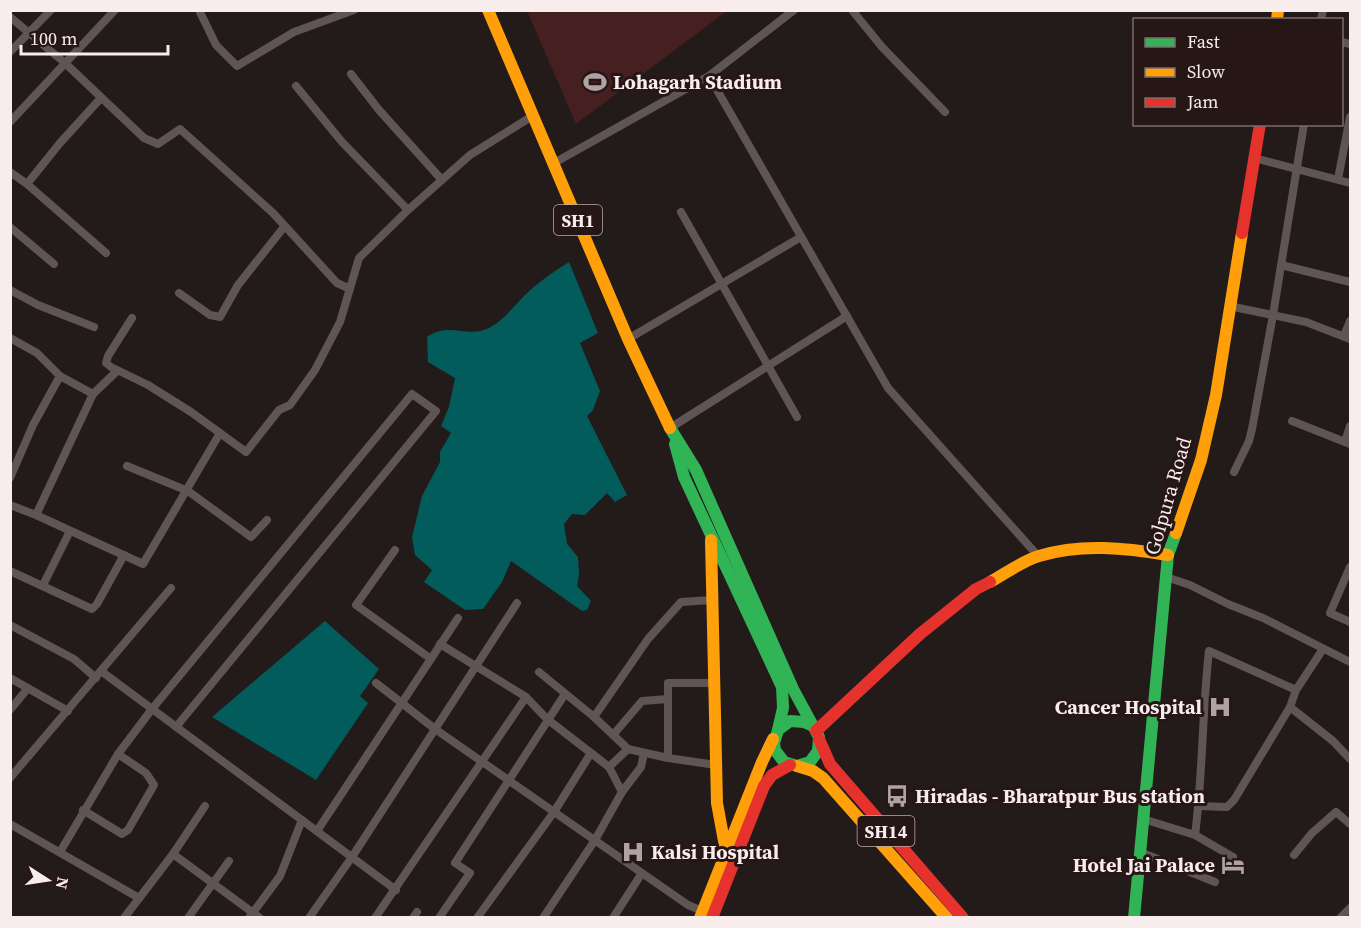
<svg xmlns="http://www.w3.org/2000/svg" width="1361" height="928" viewBox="0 0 1361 928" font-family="'Source Serif 4',serif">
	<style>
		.park { fill: #461f20 }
		.water { fill: #035c5c }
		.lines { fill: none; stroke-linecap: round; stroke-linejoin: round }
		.street { stroke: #5f5555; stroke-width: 8 }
		.fast { stroke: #30b455; stroke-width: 12 }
		.slow { stroke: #ff9f0a; stroke-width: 12 }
		.jam { stroke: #e5322d; stroke-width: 12 }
		.labels { text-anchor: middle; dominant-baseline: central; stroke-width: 6; stroke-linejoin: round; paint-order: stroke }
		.shield { fill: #271616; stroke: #baacac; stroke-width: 1.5 }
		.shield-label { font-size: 18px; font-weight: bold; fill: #f9ecec }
		.poi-label { font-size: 20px; font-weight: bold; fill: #f9ecec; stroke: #271616; text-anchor: start }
		.street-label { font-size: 20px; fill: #f9ecec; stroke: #271616 }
	</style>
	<rect width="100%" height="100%" fill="#231a1a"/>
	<path class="park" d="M527,11H727L576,124Z"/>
	<g class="water">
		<path d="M569,262L598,333L580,343L600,391L593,410L587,416L627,495L615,502L607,493L585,515L572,514L564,524L567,544L578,557L579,575L577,586L591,601L587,610L582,611L511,561L502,582L483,609L465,610L424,582L432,570L415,555L412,537L422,496L440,462V452L451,433L441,426L449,407L455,378L428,362L427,337C450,321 467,339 489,328C503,321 513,307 524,296C537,283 553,272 569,262Z"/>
		<path d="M325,621L379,669L360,696L368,703L316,780L212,717Z"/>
	</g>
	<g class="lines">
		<g class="street">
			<path d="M199,10L216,45L237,66L294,32L354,10"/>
			<path d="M852,10L882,47L945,112"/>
			<path d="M10,17L65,63L144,138L158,144L180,129L273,213L337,283L350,289"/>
			<path d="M1321,20L1323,10"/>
			<path d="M1342,42L1350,44"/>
			<path d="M10,52L51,10"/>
			<path d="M351,74L379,110L442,180"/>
			<path d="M709,76L888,388L1038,556"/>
			<path d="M296,86L342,142L408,210"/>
			<path d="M10,122L115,10"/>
			<path d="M1254,158L1350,183"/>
			<path d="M554,163L709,76L794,10"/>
			<path d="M10,172L27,184L106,253"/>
			<path d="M1338,179L1350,117"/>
			<path d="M27,184L60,143L100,99"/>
			<path d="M681,212L797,417"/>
			<path d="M10,227L54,264"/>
			<path d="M1281,265L1350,282"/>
			<path d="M10,290L38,305L94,327"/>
			<path d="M179,293L210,315L220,317L238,285L284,227"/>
			<path d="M1229,306L1306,322L1350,339"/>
			<path d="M132,318L108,356L106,363L111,367L148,385L191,412L246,452L279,410L290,405L315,370L340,322L359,258L408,210L470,155L534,115"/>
			<path d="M1344,336L1350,321"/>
			<path d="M10,338L37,353L60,376L93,394"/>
			<path d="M628,339L801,237"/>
			<path d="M117,371L93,394L36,515L143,564L220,433"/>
			<path d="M1292,421L1350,444"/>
			<path d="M670,428L847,316"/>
			<path d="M1345,442L1350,426"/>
			<path d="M127,466L188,491L251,537L267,520"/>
			<path d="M1234,472L1249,441L1252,429L1273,315L1304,124"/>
			<path d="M10,478L33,425L60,376"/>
			<path d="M10,505L36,515"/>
			<path d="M395,550L356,605L431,659"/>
			<path d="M1350,567L1330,613L1350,622"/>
			<path d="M10,571L92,609L97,604L124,555"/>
			<path d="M1166,577L1190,585L1228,604L1263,618L1350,662"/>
			<path d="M43,585L70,531"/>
			<path d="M10,625L74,659L96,678"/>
			<path d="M440,644L526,697L547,719L609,767L622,792"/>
			<path d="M101,671L396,890"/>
			<path d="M539,672L594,717L628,749L668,758L716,765"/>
			<path d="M10,678L68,711"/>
			<path d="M376,683L435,729L688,905L707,913"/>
			<path d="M1290,707L1333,741L1350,759"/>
			<path d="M10,710L28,688"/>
			<path d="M594,717L648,639L681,602L712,600"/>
			<path d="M613,735L642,701L668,699"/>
			<path d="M668,758V683H714"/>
			<path d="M609,767L628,749"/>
			<path d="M10,778L171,588"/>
			<path d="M1199,806L1227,807L1234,800L1290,707L1296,690L1323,649"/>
			<path d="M83,810L122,834L128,830L154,785L146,773L118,754"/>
			<path d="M1143,819L1195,835C1203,774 1202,712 1209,651L1296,690"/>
			<path d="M10,824L139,898"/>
			<path d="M317,831L458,618"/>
			<path d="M1195,835L1233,857"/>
			<path d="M60,852L118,754L152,709L412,394L436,411L176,727"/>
			<path d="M1140,852L1215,882"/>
			<path d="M173,854L260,918"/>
			<path d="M1294,855L1312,833L1336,812L1350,824"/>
			<path d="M124,918L173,854L205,806"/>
			<path d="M188,918L229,861"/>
			<path d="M249,918L280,876L302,820"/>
			<path d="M309,918L352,857L517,603"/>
			<path d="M375,918L526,697"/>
			<path d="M413,918L417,912"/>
			<path d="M439,918L470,873L455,863L565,694"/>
			<path d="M477,918L554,812L591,753"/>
			<path d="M543,918L595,840L622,792L641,767L644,753"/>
			<path d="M613,918L642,873"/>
			<path d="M1340,918L1350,908"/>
		</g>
		<g class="fast">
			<path d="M670,428L696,470L793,689L819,737L818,751L810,762L797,766L784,762L775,750L774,743L778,730L790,721L804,722L811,725"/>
			<path d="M675,444L684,477L782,687L783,708L778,730"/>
			<path d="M1134,918L1168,555L1176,533"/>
		</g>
		<g class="slow">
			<path d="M488,10L628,339L670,428"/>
			<path d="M1277,20L1278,10"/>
			<path d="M1176,533L1201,460L1216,395L1242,233"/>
			<path d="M711,540L717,803L726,852"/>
			<path d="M990,582C1005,574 1022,561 1039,556C1081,543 1126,548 1168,555"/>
			<path d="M797,766L813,771L823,778L947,918"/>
			<path d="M700,918L762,762L773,739"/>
		</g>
		<g class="jam">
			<path d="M1242,233L1260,124"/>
			<path d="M816,731L920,634L976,589L990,582"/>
			<path d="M819,739L830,764L963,918"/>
			<path d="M712,918L764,786L772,775L790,765"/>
		</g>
	</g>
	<defs>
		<g id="stadium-bare" transform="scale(1.8)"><path d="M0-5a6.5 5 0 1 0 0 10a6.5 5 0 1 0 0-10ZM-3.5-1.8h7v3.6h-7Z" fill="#aea2a2" stroke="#271616" stroke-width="2.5" paint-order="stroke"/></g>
		<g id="hospital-bare" transform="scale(1.8)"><path d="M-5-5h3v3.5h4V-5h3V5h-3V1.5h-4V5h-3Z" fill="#aea2a2" stroke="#271616" stroke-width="2.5" paint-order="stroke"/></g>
		<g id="bus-bare" transform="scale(1.8)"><path d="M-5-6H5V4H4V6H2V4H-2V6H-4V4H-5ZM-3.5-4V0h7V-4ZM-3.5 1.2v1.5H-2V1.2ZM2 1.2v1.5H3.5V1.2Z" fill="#aea2a2" stroke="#271616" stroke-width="2.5" paint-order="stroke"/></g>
		<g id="hotel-bare" transform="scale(1.8)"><path d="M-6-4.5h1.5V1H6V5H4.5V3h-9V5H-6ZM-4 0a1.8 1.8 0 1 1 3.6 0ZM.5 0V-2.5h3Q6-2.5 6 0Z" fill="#aea2a2" stroke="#271616" stroke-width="2.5" paint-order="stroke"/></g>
	</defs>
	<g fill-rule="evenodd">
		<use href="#stadium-bare" x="595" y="82"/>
		<use href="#hospital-bare" x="1220" y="707"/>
		<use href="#bus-bare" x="897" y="796"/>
		<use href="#hospital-bare" x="633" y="852"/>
		<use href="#hotel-bare" x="1233" y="865"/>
	</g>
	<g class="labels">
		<g class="shield">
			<rect x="554" y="205" width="48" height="30" rx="4.5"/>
			<rect x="857.5" y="816" width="57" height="30" rx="4.5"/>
		</g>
		<g class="shield-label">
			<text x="578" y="220">SH1</text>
			<text x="886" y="831">SH14</text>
		</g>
		<g class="poi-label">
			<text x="613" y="82">Lohagarh Stadium</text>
			<text x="1202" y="707" text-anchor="end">Cancer Hospital</text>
			<text x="915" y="796">Hiradas - Bharatpur Bus station</text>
			<text x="651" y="852">Kalsi Hospital</text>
			<text x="1215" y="865" text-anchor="end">Hotel Jai Palace</text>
		</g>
		<g class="street-label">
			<text transform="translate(1168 496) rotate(-74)">Golpura Road</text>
		</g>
	</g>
	<rect width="1361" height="928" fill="none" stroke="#f9ecec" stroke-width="24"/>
	<rect x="1133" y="18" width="210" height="108" fill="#271616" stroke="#7b6c6c" stroke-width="1.5"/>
	<rect x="1145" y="38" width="30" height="9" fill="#30b455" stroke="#7b6c6c" stroke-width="1.5"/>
	<text x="1187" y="48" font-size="18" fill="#f9ecec">Fast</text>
	<rect x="1145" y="68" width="30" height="9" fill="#ff9f0a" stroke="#7b6c6c" stroke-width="1.5"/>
	<text x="1187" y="78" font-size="18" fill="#f9ecec">Slow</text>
	<rect x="1145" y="98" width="30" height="9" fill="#e5322d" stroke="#7b6c6c" stroke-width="1.5"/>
	<text x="1187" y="108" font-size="18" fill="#f9ecec">Jam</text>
	<g transform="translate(48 880) rotate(102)" stroke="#271616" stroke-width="4.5" paint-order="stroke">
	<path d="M0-4.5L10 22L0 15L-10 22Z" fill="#f9ecec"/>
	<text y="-9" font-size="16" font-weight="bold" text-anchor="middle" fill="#f9ecec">N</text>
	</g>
	<path d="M21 45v9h147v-9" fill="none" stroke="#f9ecec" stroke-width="3"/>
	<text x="30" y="45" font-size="18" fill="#f9ecec" stroke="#271616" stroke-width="4.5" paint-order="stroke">100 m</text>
</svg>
